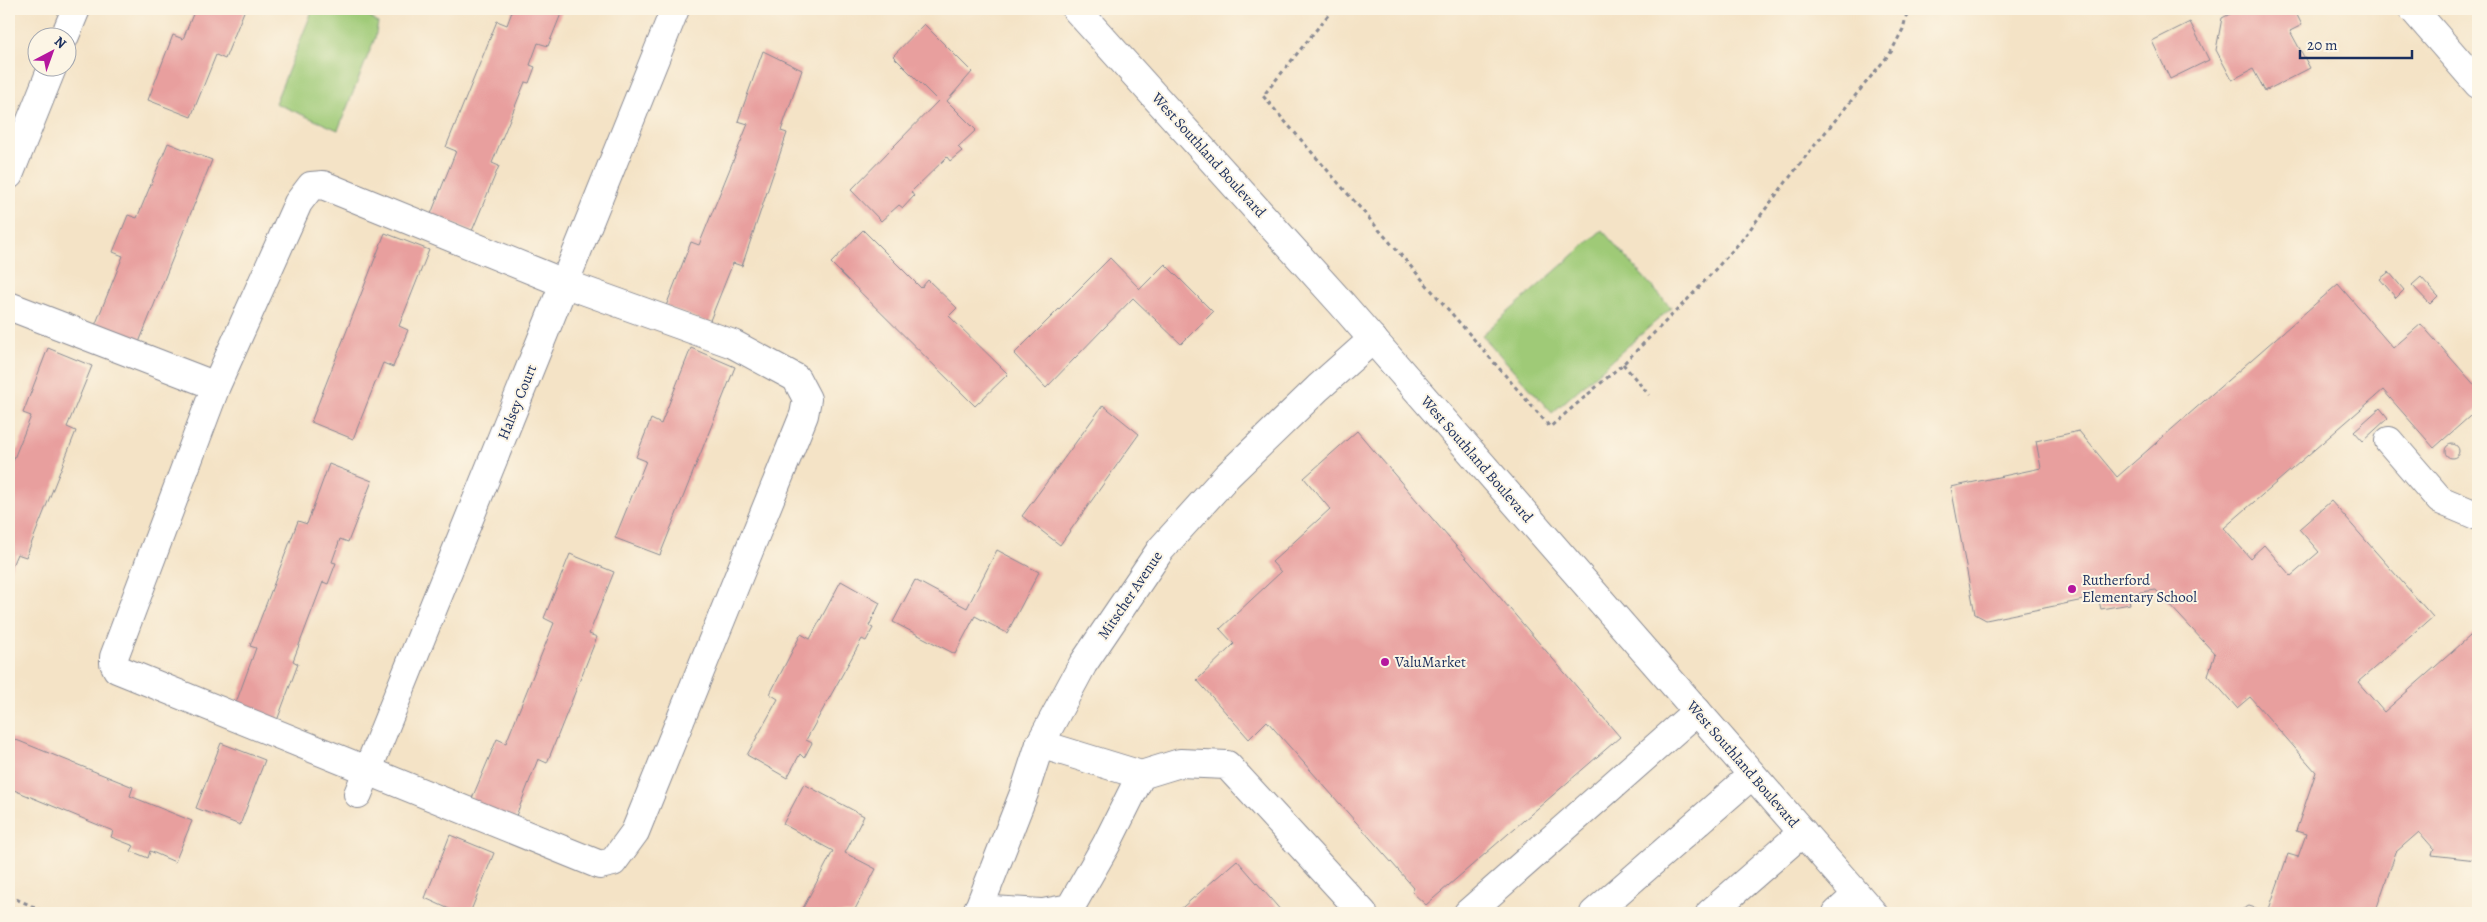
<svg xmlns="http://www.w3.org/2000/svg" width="2487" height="922" viewBox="0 0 2487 922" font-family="Alegreya,serif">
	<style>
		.green { fill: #9fca77; stroke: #5d7c6a }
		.building { fill: #e89f9e }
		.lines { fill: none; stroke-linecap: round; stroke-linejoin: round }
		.minor-casing { stroke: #888992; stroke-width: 30 }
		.path { stroke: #888992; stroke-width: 3; stroke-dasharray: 4 4; stroke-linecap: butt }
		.minor { stroke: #fff; stroke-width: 28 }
		.poi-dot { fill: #b5179e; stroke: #fcf5e5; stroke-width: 2 }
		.labels { text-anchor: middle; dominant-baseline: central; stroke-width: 4; stroke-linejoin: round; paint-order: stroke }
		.street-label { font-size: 15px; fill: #1b2f5e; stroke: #fcf5e5 }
		.poi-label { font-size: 15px; fill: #1b2f5e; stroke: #fcf5e5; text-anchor: start }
	</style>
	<rect width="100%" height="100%" fill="#fcf5e5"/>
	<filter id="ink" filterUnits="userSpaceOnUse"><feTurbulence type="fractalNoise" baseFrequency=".02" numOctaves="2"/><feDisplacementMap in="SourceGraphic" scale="10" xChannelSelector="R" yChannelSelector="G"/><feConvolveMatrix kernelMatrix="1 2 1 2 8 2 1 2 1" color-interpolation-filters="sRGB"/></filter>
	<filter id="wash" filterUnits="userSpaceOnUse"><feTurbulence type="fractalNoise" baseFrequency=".0096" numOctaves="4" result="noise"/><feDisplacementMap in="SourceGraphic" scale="20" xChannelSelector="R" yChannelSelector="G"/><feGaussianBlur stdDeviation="1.12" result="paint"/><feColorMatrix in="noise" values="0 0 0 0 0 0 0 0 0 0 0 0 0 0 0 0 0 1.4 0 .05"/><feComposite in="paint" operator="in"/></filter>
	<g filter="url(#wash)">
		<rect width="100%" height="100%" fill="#f4e3c6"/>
		<g class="green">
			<path d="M313,9C337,9 359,7 378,23L375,38L338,130L275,103Z"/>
			<path d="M1602,230L1671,308L1552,413L1482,335Z"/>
		</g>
		<g id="blocks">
			<g class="building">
				<path d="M195,9H245L225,59L216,55L191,117L148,100L173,35L183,39Z"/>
				<path d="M513,9H563L548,46L538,43L530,65L535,67L529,83L525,82L492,163L499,166L472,231L431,214L456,151L446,147L497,21L507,25Z"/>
				<path d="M2240,9H2294L2302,25L2290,31L2310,68L2265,91L2253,69L2232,80L2216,50L2222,18Z"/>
				<path d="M2190,22L2209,60L2170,79L2152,41Z"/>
				<path d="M924,24L972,72L947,101L976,130L958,147L962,151L950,161L947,157L911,192L914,196L903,208L899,205L881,221L851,190L938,101L893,56Z"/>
				<path d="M763,51L802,70L781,131L787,133L742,266L733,263L709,323L666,306L691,242L699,245L748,124L738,121Z"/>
				<path d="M168,143L212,160L136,350L92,333L123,256L113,252L128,215L137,218Z"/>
				<path d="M863,230L921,288L928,280L957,308L949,316L1008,374L975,406L831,263Z"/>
				<path d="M385,233L429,250L399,326L408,330L393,367L383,363L353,439L311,422Z"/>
				<path d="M1110,258L1140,289L1165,264L1213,312L1181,344L1133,298L1046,388L1014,354Z"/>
				<path d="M2389,272L2404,290L2396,298L2380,279Z"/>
				<path d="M2421,277L2438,296L2430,304L2412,285Z"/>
				<path d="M2338,284L2393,348L2421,324L2478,389V409L2434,448L2383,390L2224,528L2250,558L2264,545L2291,576L2319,552L2299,529L2331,501L2433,617L2358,682L2384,712L2478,629V851L2476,860L2432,855L2434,849L2419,832L2396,852L2375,913H2235L2249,906L2268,912L2288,854L2298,857L2306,834L2296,831L2316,772L2250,697L2237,708L2208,675L2215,654L2156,590L2128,594L2130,604L2101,609L2098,597L1986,620L1975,614L1951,487L2041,468L2036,441L2079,431L2117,477Z"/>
				<path d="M48,348L92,366L67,427L76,431L26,557L17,554L9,573V471L31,416L23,413Z"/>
				<path d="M691,348L735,367L660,555L615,538L646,461L636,457L651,419L661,424Z"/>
				<path d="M1103,405L1139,434L1060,545L1022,516Z"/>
				<path d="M2380,408L2388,418L2363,441L2354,431Z"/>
				<path d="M1357,431L1620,737L1426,905L1412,892L1414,888L1267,721L1249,739L1197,680L1234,644L1220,629L1281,572L1272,562L1330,509L1304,478Z"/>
				<circle cx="2452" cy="451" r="7"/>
				<path d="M329,464L372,481L348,542L340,539L332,562L336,563L328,584L323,582L293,661L298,664L275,726L233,711L256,648L250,646L298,521L307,524Z"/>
				<path d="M997,550L1039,572L1007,633L975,616L955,654L893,622L915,580L967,608Z"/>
				<path d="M570,554L614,572L589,634L597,637L547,763L538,759L514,821L470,803L497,739L506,743L554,623L544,618Z"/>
				<path d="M841,581L880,603L869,626L873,628L866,641L862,639L806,740L812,743L804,758L800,754L787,778L747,755L778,699L770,694L801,634L810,639Z"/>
				<path d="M9,737L133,787L130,796L192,821L175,862L150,851L148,858L131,851L134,846L111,837L113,831L9,788Z"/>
				<path d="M221,743L265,760L240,825L196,808Z"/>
				<path d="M804,784L864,816L845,853L876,869L853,913H808L802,910L833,851L783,824Z"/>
				<path d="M450,835L494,853L470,913H458L425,898Z"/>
				<path d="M1237,860L1283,913H1176Z"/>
			</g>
		</g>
	</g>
	<g filter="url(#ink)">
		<use href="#blocks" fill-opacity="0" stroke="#888992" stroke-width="1"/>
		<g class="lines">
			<g class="minor-casing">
				<g id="minor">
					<path d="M1076,9L1342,304L1873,913"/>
					<path d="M2413,9L2478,84"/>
					<path d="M64,38L76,9"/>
					<path d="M9,175L52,68"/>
					<path d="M9,306L216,386L298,203L311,186L323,185L566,284L733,344L796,378L807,399L804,415L635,832L613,862L600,865L117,669L114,663V657L216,386"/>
					<path d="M2389,441L2440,500L2478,516"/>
					<path d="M1040,744L1141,775L1180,763L1227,765L1363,913"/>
					<path d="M358,794L675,9"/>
					<path d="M978,909L1041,913"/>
					<path d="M977,913L1024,793L1040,744L1083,664L1161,549L1227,476L1318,388L1373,339"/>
					<path d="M1043,913L1070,908L1106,845L1141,775"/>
					<path d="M1468,913L1697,711"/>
					<path d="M1594,913L1752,775"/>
					<path d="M1710,913L1803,832"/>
					<path d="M1837,913L1857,895"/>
				</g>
			</g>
			<g class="path">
				<path d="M1333,9L1263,96L1550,427L1623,364L1692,295L1741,241L1806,156L1891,52L1903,29L1908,9"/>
				<path d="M1623,364L1649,395"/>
				<path d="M9,896L48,913"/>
			</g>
			<use href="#minor" class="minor"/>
		</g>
	</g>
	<g class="poi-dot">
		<circle cx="2072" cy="589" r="5"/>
		<circle cx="1385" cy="662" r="5"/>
	</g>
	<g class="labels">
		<g class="street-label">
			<text transform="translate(1209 155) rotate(48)">West Southland Boulevard</text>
			<text transform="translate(517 402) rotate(-68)">Halsey Court</text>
			<text transform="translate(1477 459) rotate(49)">West Southland Boulevard</text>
			<text transform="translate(1130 595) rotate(-56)">Mitscher Avenue</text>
			<text transform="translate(1743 764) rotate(49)">West Southland Boulevard</text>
		</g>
		<g class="poi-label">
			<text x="2082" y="580">Rutherford<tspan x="2082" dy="17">Elementary School</tspan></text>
			<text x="1395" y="662">ValuMarket</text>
		</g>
	</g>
	<rect width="2487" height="922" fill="none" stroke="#fcf5e5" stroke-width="30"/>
	<g transform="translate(52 52) rotate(41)"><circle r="24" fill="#fcf5e5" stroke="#a2a6af"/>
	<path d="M0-4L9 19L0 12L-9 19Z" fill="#b5179e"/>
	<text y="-8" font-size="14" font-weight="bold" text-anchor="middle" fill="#1b2f5e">N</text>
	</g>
	<path d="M2300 50v8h112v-8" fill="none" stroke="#1b2f5e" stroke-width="2.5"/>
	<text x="2307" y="50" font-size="15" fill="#1b2f5e" stroke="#fcf5e5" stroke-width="4" paint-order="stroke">20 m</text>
</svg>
